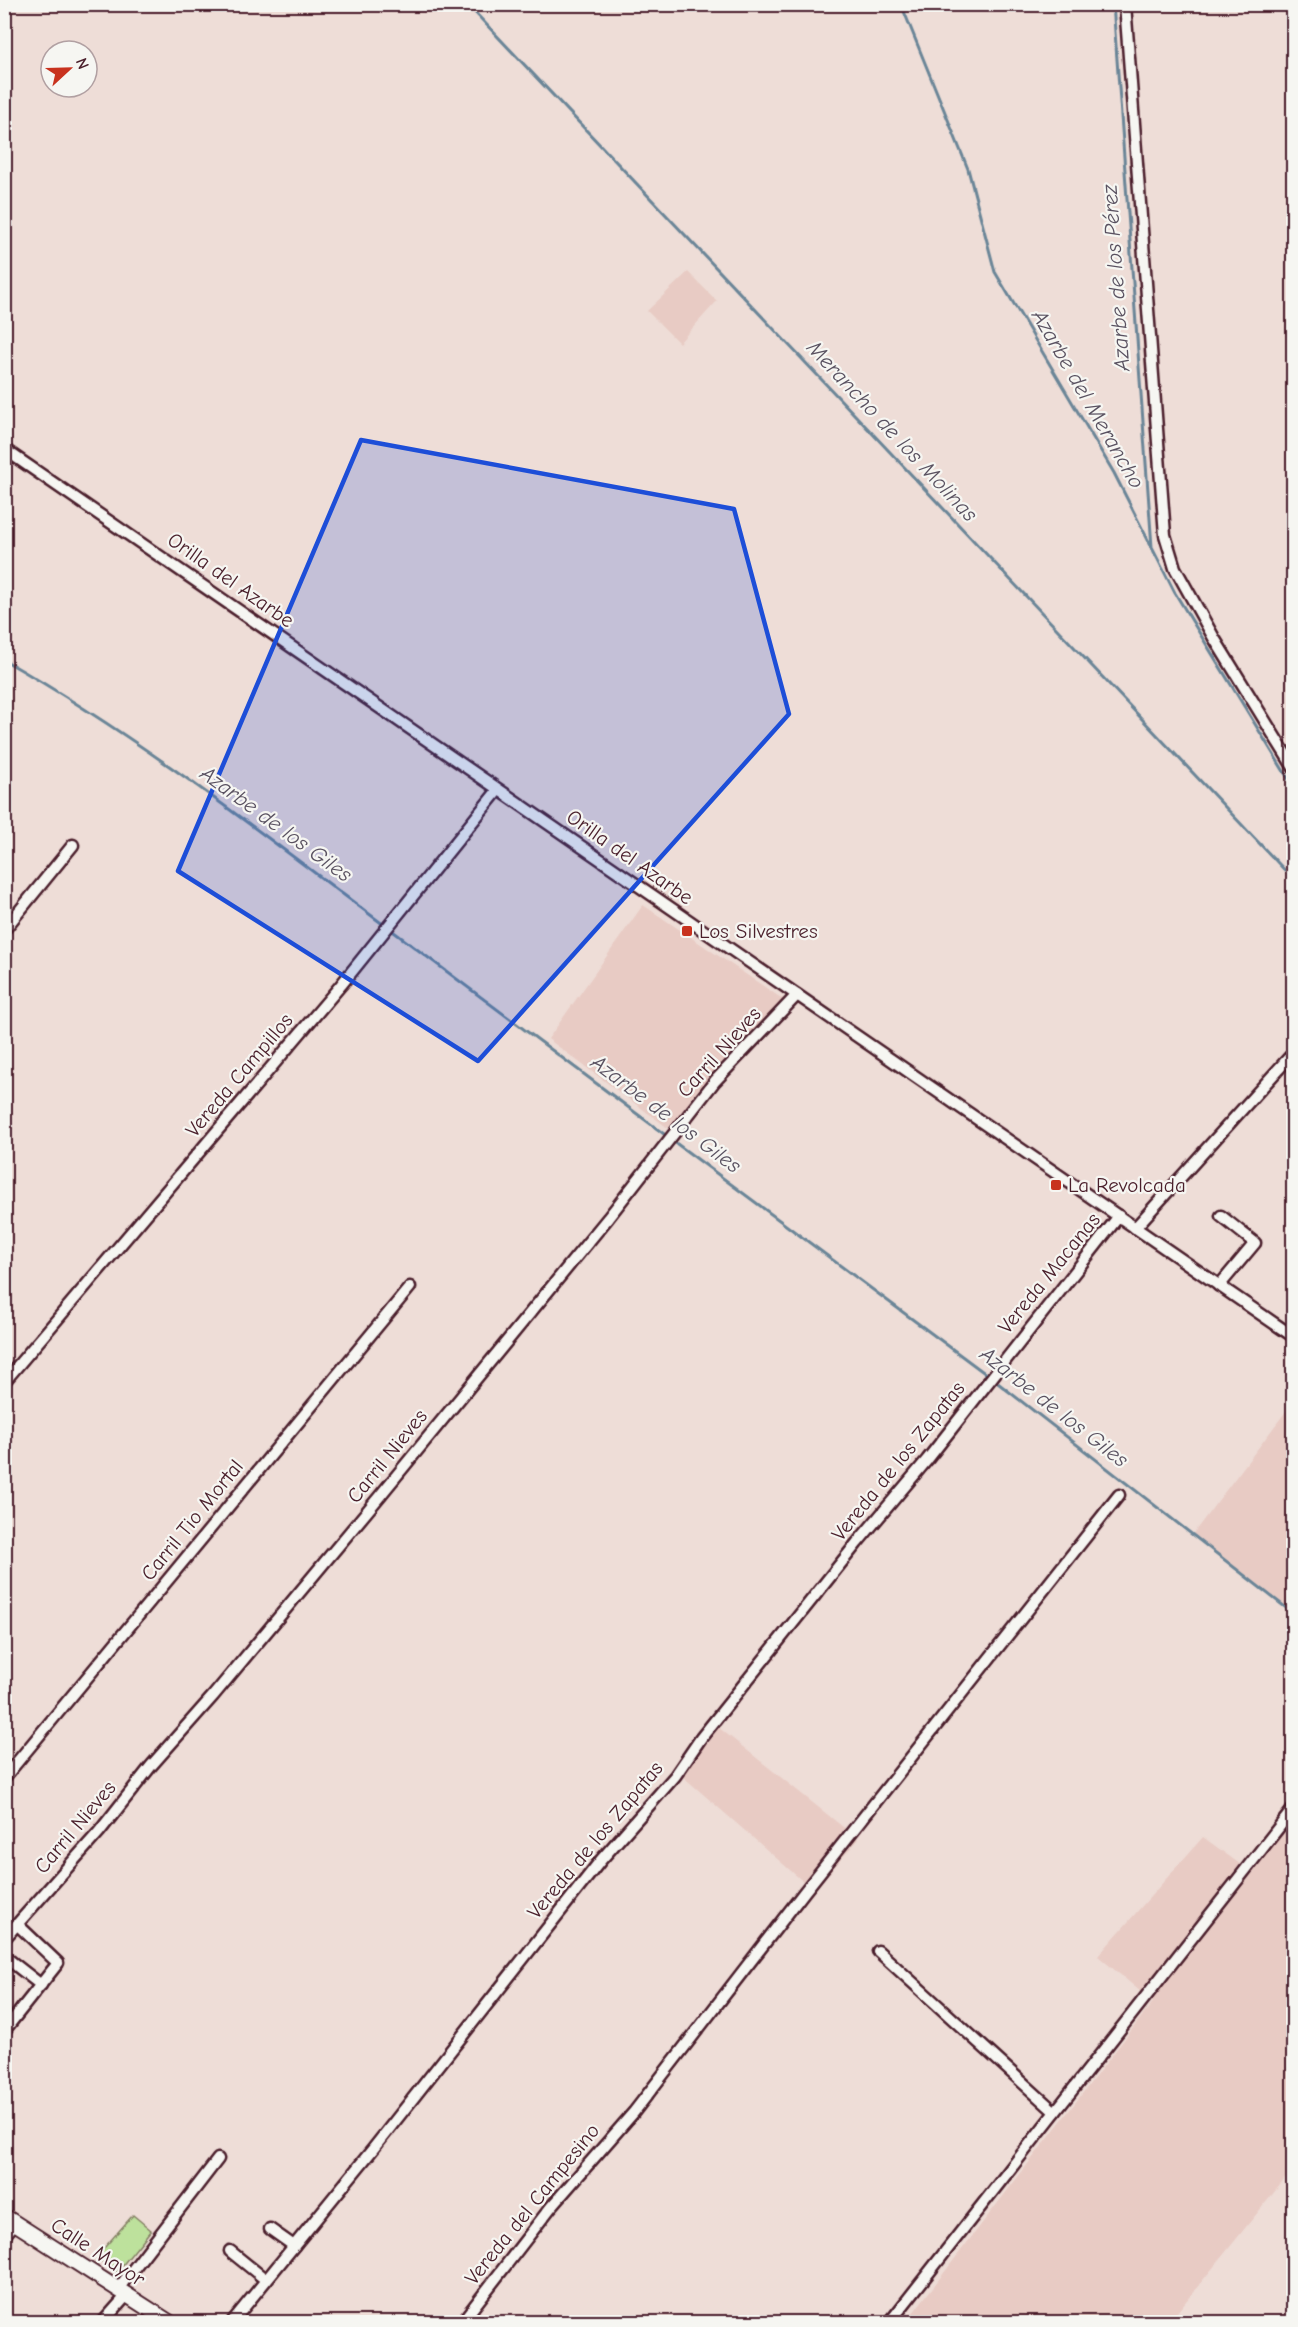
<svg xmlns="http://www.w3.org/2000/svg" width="1298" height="2327" viewBox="0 0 1298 2327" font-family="'Comic Neue',sans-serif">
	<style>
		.built { fill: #e8cbc4 }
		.green { fill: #bde19c; stroke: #848064; stroke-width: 1.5 }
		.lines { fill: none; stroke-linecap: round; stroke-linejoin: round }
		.stream { stroke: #6a8597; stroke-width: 3 }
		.minor-casing { stroke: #4a1f2b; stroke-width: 15 }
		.major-casing { stroke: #4a1f2b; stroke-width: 18 }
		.minor { stroke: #f6f6f2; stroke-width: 10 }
		.major { stroke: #f6f6f2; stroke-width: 14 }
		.marked { fill: #1d4ed8; fill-opacity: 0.2; stroke: #1d4ed8; stroke-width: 4.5; stroke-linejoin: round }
		.poi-dot { fill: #c8321e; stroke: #f6f6f2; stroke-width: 2 }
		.labels { text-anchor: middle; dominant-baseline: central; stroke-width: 4.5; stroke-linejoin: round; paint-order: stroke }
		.street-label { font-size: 21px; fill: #4a1f2b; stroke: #f6f6f2 }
		.poi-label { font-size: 21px; fill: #4a1f2b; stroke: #f6f6f2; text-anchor: start }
		.water-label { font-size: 22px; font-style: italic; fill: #5a5261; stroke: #f6f6f2 }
	</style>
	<rect width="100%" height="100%" fill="#eeddd7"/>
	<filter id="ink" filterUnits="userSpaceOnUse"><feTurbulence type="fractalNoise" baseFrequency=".0167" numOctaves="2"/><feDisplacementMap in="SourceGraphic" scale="12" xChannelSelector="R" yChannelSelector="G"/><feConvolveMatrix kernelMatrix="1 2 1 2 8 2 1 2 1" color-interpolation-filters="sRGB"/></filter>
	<g filter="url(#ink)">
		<g class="built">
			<path d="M688,272L717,301L679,343L647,311Z"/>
			<path d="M643,905L784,1000L668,1128L548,1039Z"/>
			<path d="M1293,1402L1294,1613H1293L1192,1535Z"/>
			<path d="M718,1727L858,1839L814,1891L680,1774Z"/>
			<path d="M1293,1819V2177L1289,2174L1169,2322H906L1153,2002L1098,1956L1203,1837L1252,1873Z"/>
		</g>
		<path class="green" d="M133,2215L151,2230L117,2272L96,2257Z"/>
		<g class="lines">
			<g class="stream">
				<path d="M467,4L1294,880"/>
				<path d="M901,4L968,169L995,272L1114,473L1175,593L1294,788"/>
				<path d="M1113,4L1152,547"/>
				<path d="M4,660C139,737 261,833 384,925"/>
				<path d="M390,929L668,1137"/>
				<path d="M673,1141L994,1380L1294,1614"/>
			</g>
			<g class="minor-casing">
				<g id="minor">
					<path d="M1125,4L1165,535L1175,568L1214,638L1294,768"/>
					<path d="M4,449L1294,1337"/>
					<path d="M4,930L73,845"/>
					<path d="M1135,1228L1294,1052"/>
					<path d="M1219,1286L1255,1243L1221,1216"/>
					<path d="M4,1382L341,985L498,790"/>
					<path d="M4,1778L410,1287"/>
					<path d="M4,1939L99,1832L151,1766L213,1696L379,1497L608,1218L715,1081L797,995"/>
					<path d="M878,1951L1055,2112"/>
					<path d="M4,1956L41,1985"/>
					<path d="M4,2031L58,1963L18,1925"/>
					<path d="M270,2229L294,2246"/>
					<path d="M4,2236L15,2223"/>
					<path d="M230,2251L266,2280"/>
					<path d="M118,2289L218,2159"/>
					<path d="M103,2322L127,2295"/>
					<path d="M232,2322L373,2149L601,1860L675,1776L701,1738L857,1543L927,1460L1119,1216"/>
					<path d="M462,2322L551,2207L634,2112L805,1891L1119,1495"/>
					<path d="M890,2322L1294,1808"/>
				</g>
			</g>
			<g class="major-casing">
				<path id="major" d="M4,2216L169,2322"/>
			</g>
			<use href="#minor" class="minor"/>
			<use href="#major" class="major"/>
		</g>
	</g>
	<path class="marked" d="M361,440L734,509L789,714L478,1061L178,871Z"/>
	<g class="poi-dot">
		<rect x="681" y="925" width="12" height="12" rx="3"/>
		<rect x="1050" y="1179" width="12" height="12" rx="3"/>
	</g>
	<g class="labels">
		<g class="street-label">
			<text transform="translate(231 580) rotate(35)">Orilla del Azarbe</text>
			<text transform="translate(630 857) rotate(35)">Orilla del Azarbe</text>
			<text transform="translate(719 1052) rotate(-48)">Carril Nieves</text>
			<text transform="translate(239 1075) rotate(-50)">Vereda Campillos</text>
			<text transform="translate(1049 1273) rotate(-51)">Vereda Macanas</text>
			<text transform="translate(387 1456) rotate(-51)">Carril Nieves</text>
			<text transform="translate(898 1461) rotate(-51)">Vereda de los Zapatas</text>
			<text transform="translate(192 1520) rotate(-51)">Carril Tio Mortal</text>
			<text transform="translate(75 1827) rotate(-50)">Carril Nieves</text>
			<text transform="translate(595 1840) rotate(-50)">Vereda de los Zapatas</text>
			<text transform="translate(532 2204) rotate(-51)">Vereda del Campesino</text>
			<text transform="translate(98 2252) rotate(33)">Calle Mayor</text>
		</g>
		<g class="poi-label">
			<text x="699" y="931">Los Silvestres</text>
			<text x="1068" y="1185">La Revolcada</text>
		</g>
		<g class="water-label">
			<text transform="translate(1116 278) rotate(-94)">Azarbe de los Pérez</text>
			<text transform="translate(1088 399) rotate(60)">Azarbe del Merancho</text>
			<text transform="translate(892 431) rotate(47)">Merancho de los Molinas</text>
			<text transform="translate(276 824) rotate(36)">Azarbe de los Giles</text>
			<text transform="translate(666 1114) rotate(37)">Azarbe de los Giles</text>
			<text transform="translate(1054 1407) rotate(38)">Azarbe de los Giles</text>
		</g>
	</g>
	<rect width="1298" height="2327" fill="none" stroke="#f6f6f2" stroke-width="24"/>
	<rect x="12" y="12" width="1274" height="2303" fill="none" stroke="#4a1f2b" stroke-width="2" filter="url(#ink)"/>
	<g transform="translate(69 69) rotate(68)"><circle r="28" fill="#f6f6f2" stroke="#b1a0a2" stroke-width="1.5"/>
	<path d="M0-4.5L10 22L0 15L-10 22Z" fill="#c8321e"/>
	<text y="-9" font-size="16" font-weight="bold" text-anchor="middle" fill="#4a1f2b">N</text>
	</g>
</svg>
